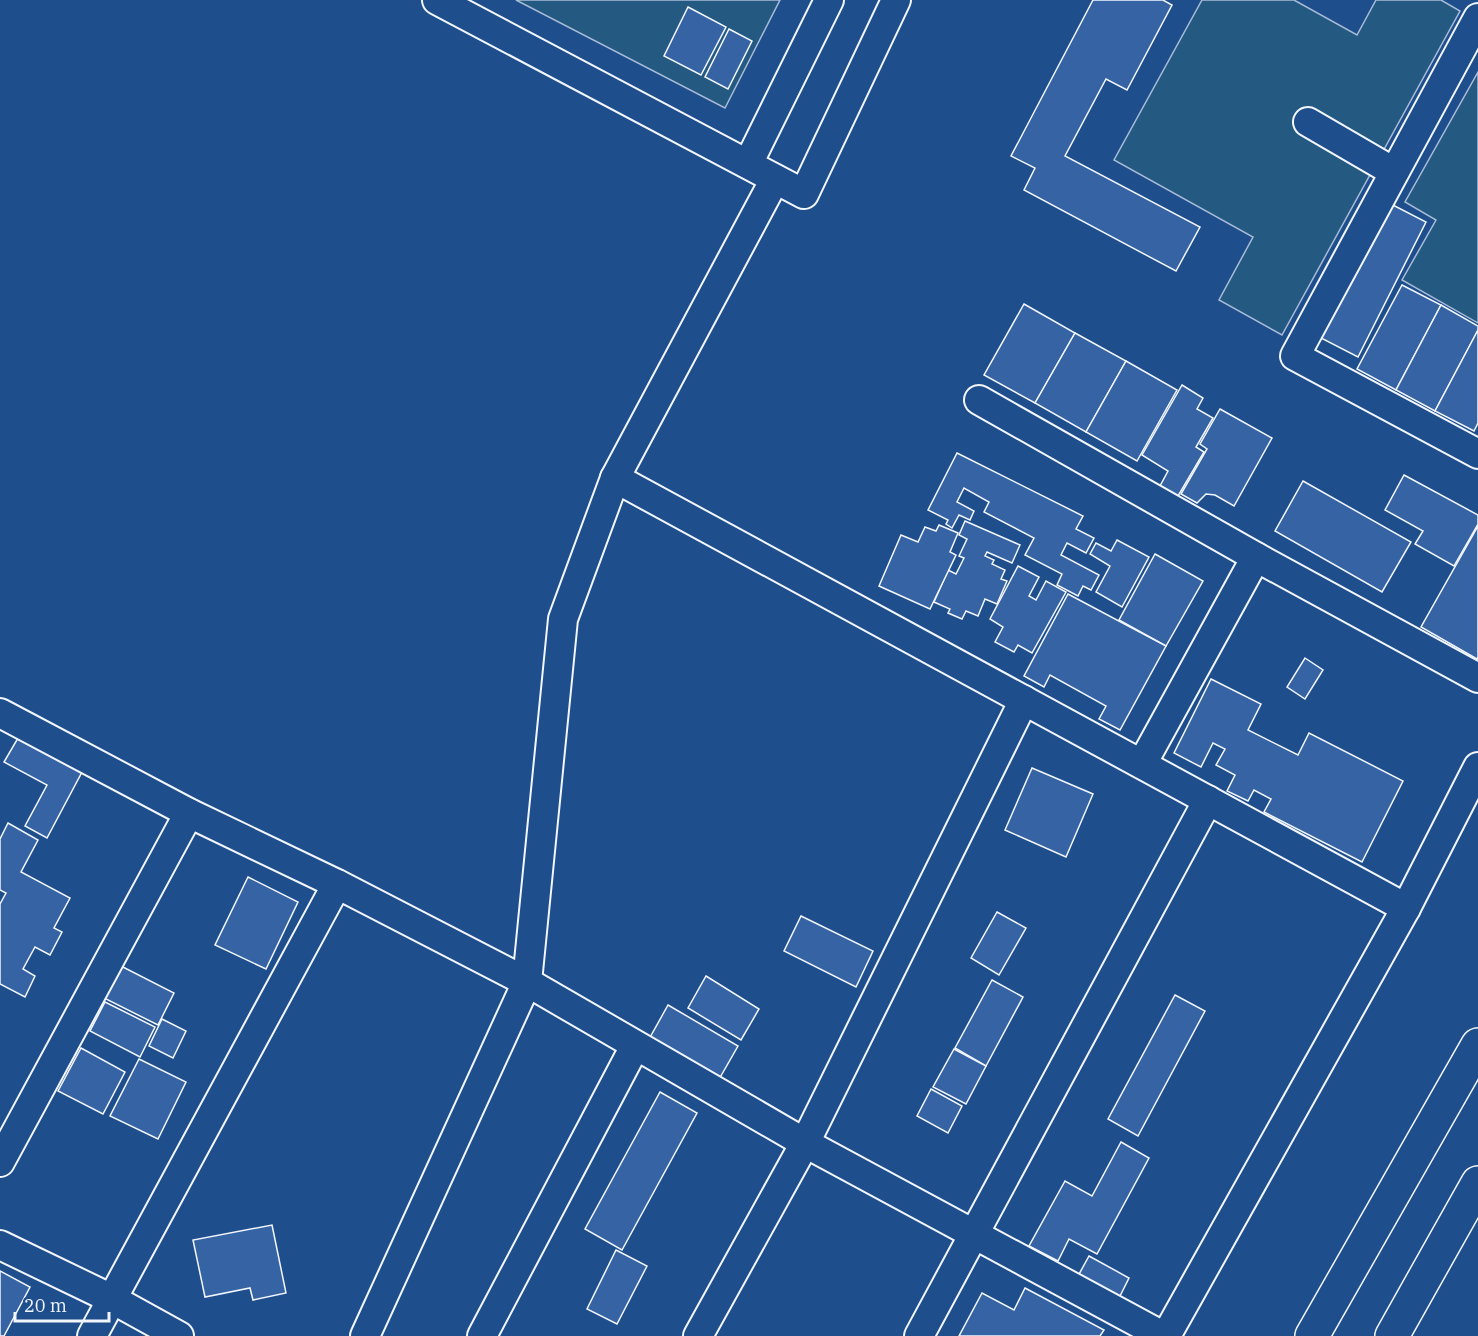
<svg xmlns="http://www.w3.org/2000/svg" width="1478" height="1336" viewBox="0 0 1478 1336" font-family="'IBM Plex Serif',serif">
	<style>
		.green { fill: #245a82; stroke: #a8bbd7; stroke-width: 1.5 }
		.building { fill: #3563a3; stroke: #f2f6ff; stroke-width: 1.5 }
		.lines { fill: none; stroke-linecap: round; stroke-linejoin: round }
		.minor-casing { stroke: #f2f6ff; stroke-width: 32 }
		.trunk-casing { stroke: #f2f6ff; stroke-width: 36 }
		.minor { stroke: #1f4e8c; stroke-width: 28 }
		.trunk { stroke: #1f4e8c; stroke-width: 33 }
	</style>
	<rect width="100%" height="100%" fill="#1f4e8c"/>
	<g class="green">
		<path d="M516,0H780L725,108Z"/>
		<path d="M1202,0H1294L1357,35L1376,0H1441L1460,11L1282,335L1219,300L1253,237L1114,160Z"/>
		<path d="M1478,72V323L1402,280L1436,220L1405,202Z"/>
	</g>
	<g class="building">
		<path d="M1093,0H1163L1172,5L1127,90L1106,79L1065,156L1200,227L1176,271L1024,190L1035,168L1011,156Z"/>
		<path d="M688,7L726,27L701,75L664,56Z"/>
		<path d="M729,29L752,41L728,89L705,77Z"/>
		<path d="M1389,203L1426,222L1358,357L1321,338Z"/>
		<path d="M1402,285L1441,305L1396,390L1357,369Z"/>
		<path d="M1024,304L1075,333L1035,403L984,375Z"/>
		<path d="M1441,305L1478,326V330L1435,411L1396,390Z"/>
		<path d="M1478,330V423L1474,431L1435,411Z"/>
		<path d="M1075,333L1126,361L1086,432L1035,403Z"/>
		<path d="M1126,361L1177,390L1137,461L1086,432Z"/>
		<path d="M1182,385L1203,398L1197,409L1213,418L1196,447L1204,452L1178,496L1160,486L1168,471L1142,455Z"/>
		<path d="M1220,409L1272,438L1234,506L1215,495L1206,494L1197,503L1181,494L1207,449L1200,444Z"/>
		<path d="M957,453L1083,516L1076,529L1094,538L1086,553L1067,543L1061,555L1099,575L1091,590L1083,586L1078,596L1057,585L1062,574L1025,555L1034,538L984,512L989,502L964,488L957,502L974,511L970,520L959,515L952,528L946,524L948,520L928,510Z"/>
		<path d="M1404,475L1478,515V524L1454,566L1415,544L1423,531L1385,510Z"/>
		<path d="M1303,481L1411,542L1382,592L1275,531Z"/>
		<path d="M965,521L1020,545L1012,563L987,552L985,556L994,560L992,564L1005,570L1001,579L1007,581L997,604L985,599L978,616L966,611L962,619L948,613L950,609L934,602L948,570L956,574L964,558L959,556L967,539L959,535Z"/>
		<path d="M939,525L958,533L950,552L956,555L930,609L879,586L901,535L918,542L925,527L936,531Z"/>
		<path d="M1478,526V657L1477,659L1421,627Z"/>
		<path d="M1117,540L1149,557L1122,607L1096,592L1110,566L1090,554L1096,543L1111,551Z"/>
		<path d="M1155,554L1203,581L1166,646L1119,620Z"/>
		<path d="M1018,566L1039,577L1029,596L1036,600L1046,581L1066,592L1032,653L1018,645L1014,652L995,642L1003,627L990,619Z"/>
		<path d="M1068,594L1166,646L1120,730L1099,719L1106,706L1050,675L1044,687L1024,676Z"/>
		<path d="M1305,658L1323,670L1305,699L1287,687Z"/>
		<path d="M1211,679L1261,704L1248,730L1298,755L1309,733L1403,781L1362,862L1264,812L1271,799L1254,790L1248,801L1227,791L1235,775L1216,765L1225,749L1213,743L1201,767L1174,753Z"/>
		<path d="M18,738L82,772L47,838L25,826L47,785L4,762Z"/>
		<path d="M1032,768L1093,794L1066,857L1005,830Z"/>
		<path d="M8,823L38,840L21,872L70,898L54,928L62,932L50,955L35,947L23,969L35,976L25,997L0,984V904L6,893L0,890V839Z"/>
		<path d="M248,877L298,902L266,969L215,945Z"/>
		<path d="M997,912L1026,928L999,975L971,958Z"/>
		<path d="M801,916L873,951L856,987L784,951Z"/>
		<path d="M117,964L174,993L158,1025L100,996Z"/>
		<path d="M706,976L759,1009L741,1040L688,1008Z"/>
		<path d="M992,980L1023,997L986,1066L955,1048Z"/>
		<path d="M1175,995L1205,1011L1138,1136L1108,1119Z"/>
		<path d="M105,1002L155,1027L140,1057L90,1031Z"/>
		<path d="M668,1005L738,1046L718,1081L648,1041Z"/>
		<path d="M162,1019L186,1031L173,1058L149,1046Z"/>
		<path d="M81,1048L125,1072L103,1114L58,1091Z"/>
		<path d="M954,1049L986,1066L966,1104L933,1087Z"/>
		<path d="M139,1059L186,1082L158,1139L110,1116Z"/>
		<path d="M931,1089L962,1106L948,1133L917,1116Z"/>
		<path d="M660,1092L697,1113L622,1250L585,1229Z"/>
		<path d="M1121,1142L1149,1158L1097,1254L1069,1239L1058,1261L1029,1246L1065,1181L1092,1196Z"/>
		<path d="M272,1225L286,1293L253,1300L250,1288L205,1297L193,1240Z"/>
		<path d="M616,1250L647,1266L617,1324L587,1309Z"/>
		<path d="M1089,1256L1129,1278L1119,1298L1078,1276Z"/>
		<path d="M0,1271L30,1287L4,1336H0Z"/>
		<path d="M1025,1288L1104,1330L1100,1336H959L982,1293L1014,1310Z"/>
	</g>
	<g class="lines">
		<g class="minor-casing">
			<g id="minor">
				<path d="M437,0L804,194L896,0"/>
				<path d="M1478,18L1295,356L1478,454"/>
				<path d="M1308,122L1394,172"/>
				<path d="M748,164L829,0"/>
				<path d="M979,400L1256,557L1478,678"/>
				<path d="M615,478L1406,908"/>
				<path d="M0,713L189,813L337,884L527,982L805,1143L1163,1336"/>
				<path d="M1142,764L1256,557"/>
				<path d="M0,1162L189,813"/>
				<path d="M0,1245L112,1299L179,1336"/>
				<path d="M92,1336L337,884"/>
				<path d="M365,1336L527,982L563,619L615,478L775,179"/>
				<path d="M482,1336L635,1046"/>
				<path d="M698,1336L805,1143L1024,700"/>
				<path d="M919,1336L1208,800"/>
				<path d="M1166,1336L1406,908L1478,767"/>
			</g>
		</g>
		<g class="trunk-casing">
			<g id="trunk">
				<path d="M1312,1336L1478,1045"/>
				<path d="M1392,1336L1478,1183"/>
			</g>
		</g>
		<use href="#minor" class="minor"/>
		<use href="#trunk" class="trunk"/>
	</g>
	<path d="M15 1312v9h94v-9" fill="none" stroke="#f2f6ff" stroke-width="3"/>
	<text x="24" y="1312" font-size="18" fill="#f2f6ff" stroke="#1f4e8c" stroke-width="4.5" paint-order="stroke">20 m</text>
</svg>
